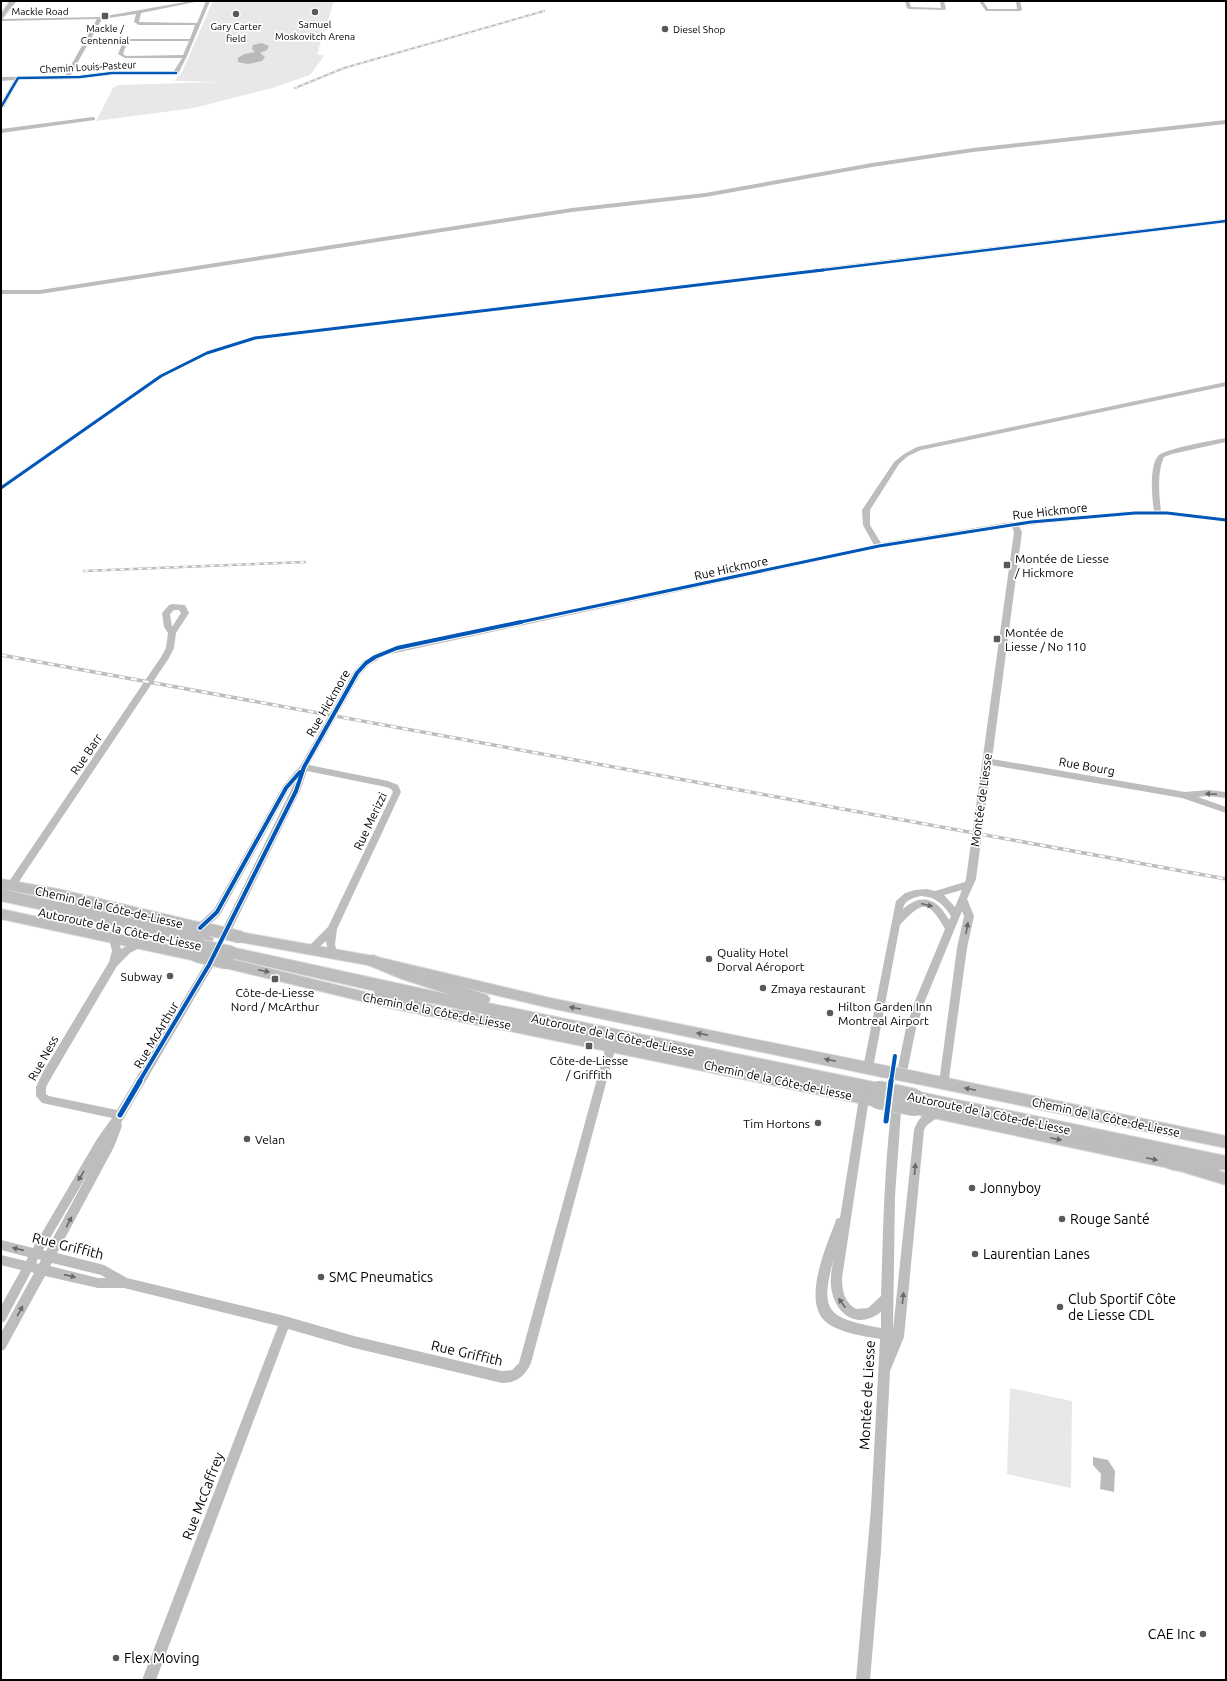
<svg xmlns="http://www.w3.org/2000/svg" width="1227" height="1681" viewBox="0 0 1227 1681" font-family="Ubuntu,sans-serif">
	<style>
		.green { fill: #e8e8e8 }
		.water { fill: #bababa }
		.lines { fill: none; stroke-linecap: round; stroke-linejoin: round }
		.major-casing { stroke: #dbdbdb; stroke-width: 2 }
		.highway-casing { stroke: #dbdbdb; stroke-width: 2 }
		.minor { fill: #bdbdbd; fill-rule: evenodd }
		.major { fill: #bdbdbd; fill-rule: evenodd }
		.highway { fill: #bdbdbd; fill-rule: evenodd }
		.rail-far2-casing { stroke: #bdbdbd; stroke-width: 2 }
		.rail-far1-casing { stroke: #bdbdbd; stroke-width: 2.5 }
		.rail-casing { stroke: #bdbdbd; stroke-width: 3.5 }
		.rail-far2 { stroke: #fff; stroke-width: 1; stroke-dasharray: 3.5; stroke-linecap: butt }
		.rail-far1 { stroke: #fff; stroke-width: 1.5; stroke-dasharray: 4.5; stroke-linecap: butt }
		.rail { stroke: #fff; stroke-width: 2; stroke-dasharray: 6; stroke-linecap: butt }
		.major-bridge-far1-casing { stroke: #dbdbdb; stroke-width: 14; stroke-linecap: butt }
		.major-bridge-casing { stroke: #dbdbdb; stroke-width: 17; stroke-linecap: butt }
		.highway-bridge-far1-casing { stroke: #dbdbdb; stroke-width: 16; stroke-linecap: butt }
		.highway-bridge-casing { stroke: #dbdbdb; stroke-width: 20; stroke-linecap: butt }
		.major-bridge-far1 { stroke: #bdbdbd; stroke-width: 12 }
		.major-bridge { stroke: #bdbdbd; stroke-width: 16 }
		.highway-bridge-far1 { stroke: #bdbdbd; stroke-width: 14 }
		.highway-bridge { stroke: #bdbdbd; stroke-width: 18 }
		.cycleway-far3-casing { stroke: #fff; stroke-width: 4 }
		.cycleway-far2-casing { stroke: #fff; stroke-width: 5 }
		.cycleway-far1-casing { stroke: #fff; stroke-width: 6 }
		.cycleway-casing { stroke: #fff; stroke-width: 8 }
		.cycleway-far3 { stroke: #0057b8; stroke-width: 2.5 }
		.cycleway-far2 { stroke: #0057b8; stroke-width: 3 }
		.cycleway-far1 { stroke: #0057b8; stroke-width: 4 }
		.cycleway { stroke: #0057b8; stroke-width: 5 }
		.oneway { fill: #686868 }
		.poi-dot { fill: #595959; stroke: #fff; stroke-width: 1.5 }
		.labels { text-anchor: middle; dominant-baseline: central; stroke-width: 3.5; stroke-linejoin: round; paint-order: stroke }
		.far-street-label { font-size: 10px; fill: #000; stroke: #fff }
		.far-poi-label { font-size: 10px; fill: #000; stroke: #fff }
		.street-label { font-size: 12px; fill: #000; stroke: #fff }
		.poi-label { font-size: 12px; fill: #000; stroke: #fff; text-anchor: start }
		.near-poi-label { font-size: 14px; fill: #000; stroke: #fff; text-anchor: start }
		.near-street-label { font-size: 14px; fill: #000; stroke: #fff }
	</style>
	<rect width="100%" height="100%" fill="#fff"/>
	<g class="green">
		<path d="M213,1H334L317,54L324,56L310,75L272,88L194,108L96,121L113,88L118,85L220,82L174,81L182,72Z"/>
		<path d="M1010,1388L1072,1401L1071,1488L1007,1474Z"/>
	</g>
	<g class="water">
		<path d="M262,43L269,46L267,50L260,53L265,57L262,61L248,64L238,62V58L244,54L255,52L252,49L253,45Z"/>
		<path d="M1093,1457L1108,1460L1115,1471L1114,1492L1100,1489L1101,1474L1093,1465Z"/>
	</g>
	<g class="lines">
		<g class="major-casing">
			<g id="major">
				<path d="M10,1H16L1,20V14Z"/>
				<path d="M1,879L58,889L211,925L215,926L217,930L215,934L211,935L58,899L1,889Z"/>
				<path d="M1,909L196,951L201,952L202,956L201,960L196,961L1,919Z"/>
				<path d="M240,932L373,956L550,998L882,1065L887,1067L889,1071L887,1075L882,1077L550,1008L373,966L240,942L236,941L234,937L236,933Z"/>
				<path d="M226,958L394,999L514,1020L878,1095L883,1097L885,1101L883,1105L878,1107L514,1032L394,1009L221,967L220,963L221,959Z"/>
				<path d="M918,1072L1226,1136V1148L918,1084L913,1082L911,1078L913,1074Z"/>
				<path d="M914,1102L1173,1157L1226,1173V1185L1173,1169L914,1114L909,1112L907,1108L909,1104Z"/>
			</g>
		</g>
		<g class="highway-casing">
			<g id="highway">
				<path d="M1,889L58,902L60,898L65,896L98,898L103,900L105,904L103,908L95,910L206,933L211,935L213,939L211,943L206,945L1,901Z"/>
				<path d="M231,947L451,995L402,979L368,965L366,961L368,957L373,955L411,970L487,995L490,999L488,1003L879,1083L885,1085L887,1090L885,1095L879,1097L417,1000L431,1005L434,1010L431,1015L426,1016L376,998L373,994L375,991L226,957L224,953L226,949Z"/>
				<path d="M915,1091L1226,1156V1170L1220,1169L1218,1173L1212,1175L1173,1170L1167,1168L1165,1163L1167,1158L915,1105L909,1103L907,1098L909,1093Z"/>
			</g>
		</g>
		<g class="minor">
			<path d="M191,1H200L141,13L139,22L197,23L206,1H210L187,56L178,74L112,75L80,79L19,80L4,107L1,109V103L14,80L1,81V77L65,76L97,19L1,21V19L100,17ZM136,14L134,22L139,25H195L190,39H127L123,42L118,54L125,58H182L174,71H112L70,76L102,19ZM130,41H189L183,55L126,56L123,54L127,43Z"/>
			<path d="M905,1H909L911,7L941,8L940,1H944L946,9L944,10L909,9L907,8Z"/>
			<path d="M979,1H983L988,9H1017L1016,1H1020L1022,10L1020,11H986Z"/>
			<path d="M93,117L95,118V120L1,133V129Z"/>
			<path d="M1226,120V124L973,152L872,167L705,197L572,212L40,294H1V290H40L572,208L705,193L872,163L973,148Z"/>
			<path d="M1226,219V223L256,340L209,354L163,377L1,490V485L159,375L205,352L255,336Z"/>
			<path d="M1226,382V386L921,450L908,456L899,464L870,510V525L881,543L1005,523L1130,511H1154C1152,498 1149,467 1158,456C1163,449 1214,440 1226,438V442L1172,454L1164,457C1157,472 1159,495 1161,511L1226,518V522L1167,515H1130L1019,526L1022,532L992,759L1185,792L1208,790L1226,792V798L1208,796L1198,797L1226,807V813L1182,798L991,765L976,879L967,899L974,916L967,948L948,1086L944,1087L940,1086L939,1083L957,948L964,916L962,911L925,1001L916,1028L908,1067L907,1070L903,1071L899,1070L898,1067L906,1028L915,1001L945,929C928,899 922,901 900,925L873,1068L872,1071L868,1072L864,1071L863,1068L896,901L905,893L915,890L927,889L935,891L965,882L966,879L1014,532L1012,527L879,548L386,655L369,665L360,675L309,765L388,781L398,785L401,792L337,929L335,944L337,954L335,957L332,958L329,957L326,941L313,953H307L305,950L328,927L393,792L391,789L386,787L307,771L300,791L231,931H225L223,928L294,784L289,790L220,915L203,931H197L195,928L197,925L214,909L283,786L297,769L299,768L354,671L363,661L381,651L874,545L863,525L862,510L894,462L904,454L917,447ZM962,890L955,907L944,895ZM921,896C936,897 943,904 951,916L949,920C938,899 922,892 903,909C904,900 913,898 921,896Z"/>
			<path d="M172,604L185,605L189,613L176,633L174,648L169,658L14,889H8L6,886L8,883L161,657L166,648L168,633L164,627L162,613L169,605ZM174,610H179L181,613L172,627L170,614Z"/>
			<path d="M114,934L117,935L121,949L138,940L141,941L143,944L141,947L130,953L117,966L51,1078L46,1087V1094L49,1096L117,1110L206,962L209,961L212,962L214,965L121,1123L122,1126L114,1147L57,1253L104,1265L127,1278L285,1316L354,1336L502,1371L512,1370L519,1363L606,1046L607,1043L611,1042L615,1043L616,1046L531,1363C525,1376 517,1383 502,1383L354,1348L288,1329L156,1680H142L278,1326L124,1288H98L45,1276L5,1349L1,1351V1333L34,1273L31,1272L5,1321L1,1323V1306L21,1270L1,1265V1255L26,1261L28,1257L1,1250V1240L33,1248L97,1139L112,1118L42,1103L36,1096V1087L43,1072L109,962L112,951L109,938L111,935ZM90,1170L46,1251L43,1250ZM38,1259L41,1260L39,1264L36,1263ZM52,1263L101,1275L106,1278H98L50,1266Z"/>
			<path d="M864,1094L868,1095L869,1098L842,1278C842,1290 844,1302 856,1309L868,1308L881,1296C883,1235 884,1173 891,1112L892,1109L896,1107L900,1109L901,1112L895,1196L893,1330L914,1130C917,1121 927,1106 939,1110L940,1113C937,1121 927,1122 924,1130L904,1337L890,1371L881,1551L870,1680H856L871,1508L880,1339C863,1336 841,1333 827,1323C801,1303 826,1247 835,1223L836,1219L840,1218L859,1098L860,1095ZM834,1258C832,1267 830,1277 831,1286C834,1313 856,1331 881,1312V1328C827,1318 819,1312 834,1258Z"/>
		</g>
		<use href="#major" class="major"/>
		<use href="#highway" class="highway"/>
		<g class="rail-far2-casing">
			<path id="rail-far2" d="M295,88L344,68L544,11"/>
		</g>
		<g class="rail-far1-casing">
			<path id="rail-far1" d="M84,571L305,562"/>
		</g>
		<g class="rail-casing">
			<path id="rail" d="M1,655L1226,879"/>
		</g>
		<use href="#rail-far2" class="rail-far2"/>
		<use href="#rail-far1" class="rail-far1"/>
		<use href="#rail" class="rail"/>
		<g class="major-bridge-far1-casing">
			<g id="major-bridge-far1">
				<path d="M211,930L240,937"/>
				<path d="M196,956L226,963"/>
				<path d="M882,1071L918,1078"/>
			</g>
		</g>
		<g class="major-bridge-casing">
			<path id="major-bridge" d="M878,1101L914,1108"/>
		</g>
		<g class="highway-bridge-far1-casing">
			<path id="highway-bridge-far1" d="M202,947L231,953"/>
		</g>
		<g class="highway-bridge-casing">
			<path id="highway-bridge" d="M879,1090L915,1098"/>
		</g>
		<use href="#major-bridge-far1" class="major-bridge-far1"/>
		<use href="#major-bridge" class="major-bridge"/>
		<use href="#highway-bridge-far1" class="highway-bridge-far1"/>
		<use href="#highway-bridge" class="highway-bridge"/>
		<g class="cycleway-far3-casing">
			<g id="cycleway-far3">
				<path d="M1,107L18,78L80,77L112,73H176"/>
				<path d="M815,271L1226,221"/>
			</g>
		</g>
		<g class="cycleway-far2-casing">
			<g id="cycleway-far2">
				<path d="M1,488L161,376L207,353L255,338L823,270"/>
				<path d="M516,623L879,546L1031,522L1135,513H1167L1226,520"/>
			</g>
		</g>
		<g class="cycleway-far1-casing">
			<g id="cycleway-far1">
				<path d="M200,928L217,912L286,788L300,772"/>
				<path d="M139,1082L209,965L296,791L304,767L357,673L366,663L375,657L397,648L521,622"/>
				<path d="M891,1082L895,1056"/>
			</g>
		</g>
		<g class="cycleway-casing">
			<g id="cycleway">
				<path d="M120,1115L140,1081"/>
				<path d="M886,1121L891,1081"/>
			</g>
		</g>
		<use href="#cycleway-far3" class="cycleway-far3"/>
		<use href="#cycleway-far2" class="cycleway-far2"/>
		<use href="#cycleway-far1" class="cycleway-far1"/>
		<use href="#cycleway" class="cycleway"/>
	</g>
	<defs><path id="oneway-solid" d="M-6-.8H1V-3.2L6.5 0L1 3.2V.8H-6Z"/></defs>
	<g class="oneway">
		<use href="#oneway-solid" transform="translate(1211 794) rotate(-177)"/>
		<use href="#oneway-solid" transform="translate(927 905) rotate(14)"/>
		<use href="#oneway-solid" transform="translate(967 928) rotate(-80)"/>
		<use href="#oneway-solid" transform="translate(264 971) rotate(12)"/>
		<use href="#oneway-solid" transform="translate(575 1008) rotate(-169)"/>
		<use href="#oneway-solid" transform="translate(702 1034) rotate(-169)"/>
		<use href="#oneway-solid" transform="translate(830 1060) rotate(-168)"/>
		<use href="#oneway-solid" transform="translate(970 1089) rotate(-168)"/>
		<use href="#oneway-solid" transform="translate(1056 1139) rotate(12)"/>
		<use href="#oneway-solid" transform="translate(1152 1159) rotate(12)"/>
		<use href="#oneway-solid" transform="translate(915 1169) rotate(-85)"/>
		<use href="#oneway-solid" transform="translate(81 1176) rotate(121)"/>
		<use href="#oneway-solid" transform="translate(69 1222) rotate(-62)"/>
		<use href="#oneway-solid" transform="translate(18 1249) rotate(-167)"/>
		<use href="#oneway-solid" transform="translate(70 1276) rotate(13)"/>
		<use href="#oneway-solid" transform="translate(903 1298) rotate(-84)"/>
		<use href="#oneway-solid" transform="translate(842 1303) rotate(-126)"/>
		<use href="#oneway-solid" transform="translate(20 1311) rotate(-61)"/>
	</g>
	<g class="poi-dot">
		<circle cx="315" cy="12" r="4"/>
		<circle cx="236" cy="14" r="4"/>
		<rect x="101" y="12" width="8" height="8" rx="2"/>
		<circle cx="665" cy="29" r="4"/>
		<rect x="1003" y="561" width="8" height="8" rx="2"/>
		<rect x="993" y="635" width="8" height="8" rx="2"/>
		<circle cx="709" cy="959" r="4"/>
		<circle cx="170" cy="976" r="4"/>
		<rect x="271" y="975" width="8" height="8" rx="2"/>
		<circle cx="763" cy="988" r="4"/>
		<circle cx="830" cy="1013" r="4"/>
		<rect x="585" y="1042" width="8" height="8" rx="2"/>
		<circle cx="818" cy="1123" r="4"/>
		<circle cx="247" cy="1139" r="4"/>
		<circle cx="972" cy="1188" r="4"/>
		<circle cx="1062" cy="1219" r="4"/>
		<circle cx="975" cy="1254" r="4"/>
		<circle cx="321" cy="1277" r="4"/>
		<circle cx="1060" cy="1307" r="4"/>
		<circle cx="1203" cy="1634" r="4"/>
		<circle cx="116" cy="1658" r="4"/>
	</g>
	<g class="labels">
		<g class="far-street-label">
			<text x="40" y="11">Mackle Road</text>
			<text transform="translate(88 67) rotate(-3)">Chemin Louis-Pasteur</text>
		</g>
		<g class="far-poi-label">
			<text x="315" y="24">Samuel<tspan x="315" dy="12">Moskovitch Arena</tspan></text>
			<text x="236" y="26">Gary Carter<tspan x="236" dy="12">field</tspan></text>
			<text x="105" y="28">Mackle /<tspan x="105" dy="12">Centennial</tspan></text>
			<text x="673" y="29" text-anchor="start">Diesel Shop</text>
		</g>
		<g class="street-label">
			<text transform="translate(1050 511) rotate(-6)">Rue Hickmore</text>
			<text transform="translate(731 568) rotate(-12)">Rue Hickmore</text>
			<text transform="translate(328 703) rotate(-60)">Rue Hickmore</text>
			<text transform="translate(86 754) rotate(-56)">Rue Barr</text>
			<text transform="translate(1087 766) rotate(10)">Rue Bourg</text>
			<text transform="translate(981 800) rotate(-82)">Montée de Liesse</text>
			<text transform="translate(370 821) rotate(-65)">Rue Merizzi</text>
			<text transform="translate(109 907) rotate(13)">Chemin de la Côte-de-Liesse</text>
			<text transform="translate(120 929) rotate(12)">Autoroute de la Côte-de-Liesse</text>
			<text transform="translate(437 1011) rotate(11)">Chemin de la Côte-de-Liesse</text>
			<text transform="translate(156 1035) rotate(-59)">Rue McArthur</text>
			<text transform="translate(613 1035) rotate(12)">Autoroute de la Côte-de-Liesse</text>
			<text transform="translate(43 1058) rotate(-61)">Rue Ness</text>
			<text transform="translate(778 1080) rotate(12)">Chemin de la Côte-de-Liesse</text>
			<text transform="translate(989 1113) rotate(12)">Autoroute de la Côte-de-Liesse</text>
			<text transform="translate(1106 1117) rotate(12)">Chemin de la Côte-de-Liesse</text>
		</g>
		<g class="poi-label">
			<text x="1015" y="558">Montée de Liesse<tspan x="1015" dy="14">/ Hickmore</tspan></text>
			<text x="1005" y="632">Montée de<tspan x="1005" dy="14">Liesse / No 110</tspan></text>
			<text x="717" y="952">Quality Hotel<tspan x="717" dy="14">Dorval Aéroport</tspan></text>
			<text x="162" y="976" text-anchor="end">Subway</text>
			<text x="771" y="988">Zmaya restaurant</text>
			<text x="275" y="992" text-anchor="middle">Côte-de-Liesse<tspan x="275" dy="14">Nord / McArthur</tspan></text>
			<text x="838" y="1006">Hilton Garden Inn<tspan x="838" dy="14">Montreal Airport</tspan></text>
			<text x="589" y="1060" text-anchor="middle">Côte-de-Liesse<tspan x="589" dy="14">/ Griffith</tspan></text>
			<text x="810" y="1123" text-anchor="end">Tim Hortons</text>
			<text x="255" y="1139">Velan</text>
		</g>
		<g class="near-poi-label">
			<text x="980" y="1188">Jonnyboy</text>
			<text x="1070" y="1219">Rouge Santé</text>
			<text x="983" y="1254">Laurentian Lanes</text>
			<text x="329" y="1277">SMC Pneumatics</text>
			<text x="1068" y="1299">Club Sportif Côte<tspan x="1068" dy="16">de Liesse CDL</tspan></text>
			<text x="1195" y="1634" text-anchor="end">CAE Inc</text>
			<text x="124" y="1658">Flex Moving</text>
		</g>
		<g class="near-street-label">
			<text transform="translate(68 1246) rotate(14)">Rue Griffith</text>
			<text transform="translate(467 1353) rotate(13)">Rue Griffith</text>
			<text transform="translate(867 1395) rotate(-87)">Montée de Liesse</text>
			<text transform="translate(203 1496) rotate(-69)">Rue McCaffrey</text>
		</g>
	</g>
	<rect width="1227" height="1681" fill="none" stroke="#000000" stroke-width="4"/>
</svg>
